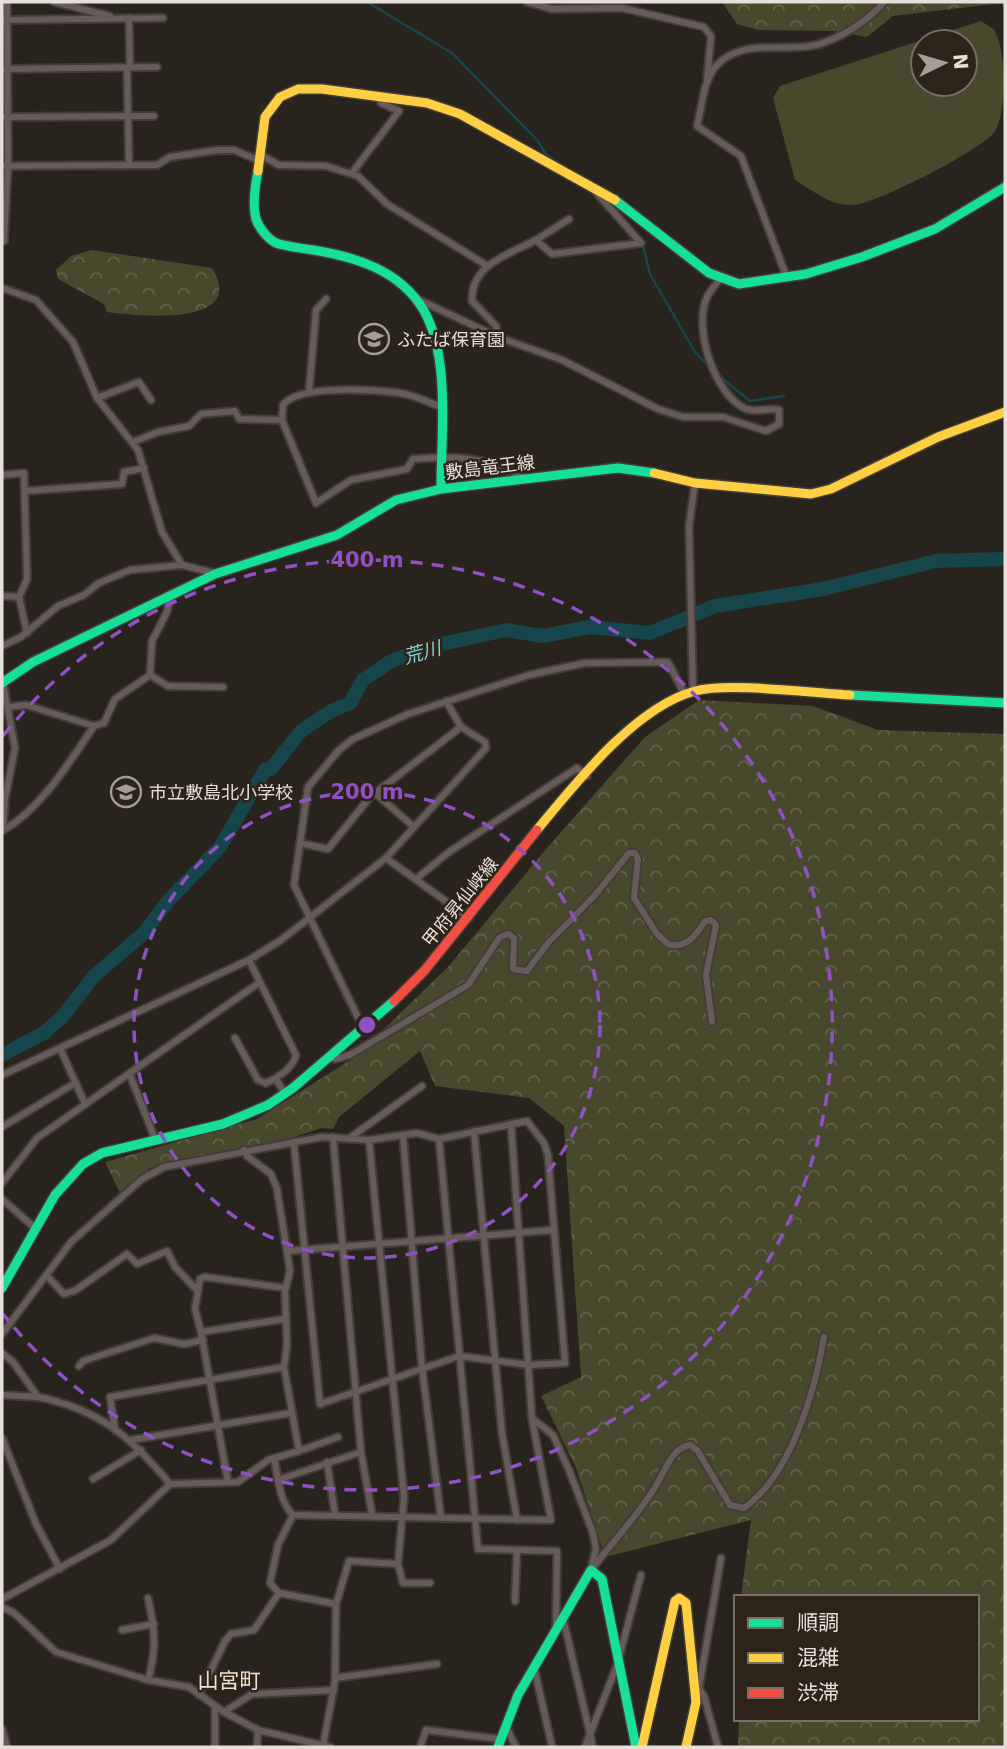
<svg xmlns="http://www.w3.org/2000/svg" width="1007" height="1749" viewBox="0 0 1007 1749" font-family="'DejaVu Sans','Noto Sans JP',sans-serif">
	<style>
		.green { fill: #48492c; fill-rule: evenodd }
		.forest { fill: url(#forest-crowns) }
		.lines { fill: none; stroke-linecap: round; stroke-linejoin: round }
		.stream { stroke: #16464c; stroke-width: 2.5 }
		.river { stroke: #16464c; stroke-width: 14 }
		.street-casing { stroke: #433d39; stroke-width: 10 }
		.fast-casing { stroke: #433d39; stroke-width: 12 }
		.slow-casing { stroke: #433d39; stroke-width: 12 }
		.jam-casing { stroke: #433d39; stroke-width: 12 }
		.street { stroke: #675b59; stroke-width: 6 }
		.fast { stroke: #16e098; stroke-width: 9 }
		.slow { stroke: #ffcf43; stroke-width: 9 }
		.jam { stroke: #f24e42; stroke-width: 9 }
		.ring { fill: none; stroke: #9150c4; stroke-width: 3.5; stroke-dasharray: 12 9 }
		.labels { text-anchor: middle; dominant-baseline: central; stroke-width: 5; stroke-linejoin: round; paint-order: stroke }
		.poi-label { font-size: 18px; fill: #e7dfd9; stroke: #2e2319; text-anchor: start }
		.street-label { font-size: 18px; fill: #e7dfd9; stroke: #2e2319 }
		.water-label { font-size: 19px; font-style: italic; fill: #7ed4e2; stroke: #2e2319 }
		.quarter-label { font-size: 21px; fill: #f0e1d4; stroke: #2e2319 }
		.centre { fill: #9150c4; stroke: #2e2319; stroke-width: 3.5 }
		.ring-label { font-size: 21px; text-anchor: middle; font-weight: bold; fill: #9150c4; stroke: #2e2319; stroke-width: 5; stroke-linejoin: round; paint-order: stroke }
	</style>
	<defs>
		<pattern id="forest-crowns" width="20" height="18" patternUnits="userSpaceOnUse" patternTransform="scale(1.75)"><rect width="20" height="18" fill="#48492c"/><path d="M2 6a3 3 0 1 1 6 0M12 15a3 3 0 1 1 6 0" fill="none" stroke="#62634a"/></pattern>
	</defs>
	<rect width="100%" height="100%" fill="#29231e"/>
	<path class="green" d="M981,21C984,23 991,27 994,30C1007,50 1007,114 994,133C978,151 877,204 853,205C831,206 813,191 795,180L773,98L780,86ZM965,42V84H923V42Z"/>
	<g class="forest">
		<path d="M722,2H1005V12L1002,3L893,16L867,37L835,31L758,30L737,24Z"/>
		<path d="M92,250L212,268C249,328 137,316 107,312L104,304L58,279L56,270L71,256Z"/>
		<path d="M699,700L813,706L878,730L1005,734V1747H738L739,1719H977V1597H741L751,1520L605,1557L576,1468L541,1396L581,1377L564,1126L529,1098L435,1086L420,1051L339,1117L333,1129L322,1128L282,1141L162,1163L150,1168L121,1195L105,1162L257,1119L355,1057L448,967L547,848L645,737Z"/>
	</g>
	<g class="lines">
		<g class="stream">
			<path d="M367,2L452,53L538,141L545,153L560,165"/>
			<path d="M642,241L650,274L695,352L712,370"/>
			<path d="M717,374L750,401L784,396"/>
		</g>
		<path class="river" d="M2,1055L44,1033L63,1016L94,976L144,933L168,901L220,847L265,770L271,769L301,731L331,711L350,703L363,680L391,661L428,647L506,630L543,636L590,627L650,633L715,606L823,589L936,561L1005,559"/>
		<g class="street-casing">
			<g id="street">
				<path d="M54,2L110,16"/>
				<path d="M527,2L552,9L622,8L704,27L711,36L707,80"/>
				<path d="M129,18L130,67"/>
				<path d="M2,20L163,18"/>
				<path d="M127,68L129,165"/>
				<path d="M2,69L157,67"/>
				<path d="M2,117L154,116"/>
				<path d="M259,154L279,165L326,166L358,176L387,204L486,265"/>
				<path d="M2,166L157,165L170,157L218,150H234L258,160"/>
				<path d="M352,173L399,111L381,103L380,96"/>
				<path d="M536,240L569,219"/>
				<path d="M4,241L8,166L7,2"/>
				<path d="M787,278L741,156L697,126C702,107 703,80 717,65C742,39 779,51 811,46C837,41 867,22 884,2"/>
				<path d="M2,288L36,300L73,342L97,398L138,450L162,532L182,565"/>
				<path d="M415,298L498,337L562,360L658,409L683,417H723L766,431L779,424V410C768,407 757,413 746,409C714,395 693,328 707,297C710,291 716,284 720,279"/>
				<path d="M498,337L496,326L472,301C471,264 508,255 536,240L552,254L641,243L594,190"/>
				<path d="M309,393L316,310L326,299"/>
				<path d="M97,398L139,382L151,400"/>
				<path d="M282,420L316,503L351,480L407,469L413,459C456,455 487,457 525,478"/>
				<path d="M133,442L158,432L189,426L201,414L235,411L239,419L282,420L283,405C298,384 375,390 400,393C414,395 428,402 441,407"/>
				<path d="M2,475L24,473L27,579L19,597L27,633"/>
				<path d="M25,491L122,484L124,472L144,468"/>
				<path d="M2,596L19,597"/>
				<path d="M2,646L21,637L58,606L84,595L99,583L130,570L182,565L214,573"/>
				<path d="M150,675L168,686L223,687"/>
				<path d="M3,683L15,748L5,799L3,830"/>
				<path d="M693,691L689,526L695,483"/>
				<path d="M8,707L26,705L94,726L104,723L115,699L150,675L152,641L167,612L171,594"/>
				<path d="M375,793L414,827"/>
				<path d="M2,831C41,809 69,763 94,726"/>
				<path d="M300,843L328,849L370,797L461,727"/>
				<path d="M386,858L469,918"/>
				<path d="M416,879L449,852L577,768L587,776"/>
				<path d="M363,1028L294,885L308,787L339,750L353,739L408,714L529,675L585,663L668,662L685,695"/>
				<path d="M235,1038L258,1080L266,1083C278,1078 293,1068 296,1055L249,960"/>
				<path d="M60,1048L85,1104"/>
				<path d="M328,1057L335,1059L350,1055L468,985L500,937L508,934L514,938L513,969L527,971L548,943L595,895L629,853H635L638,859L634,898L657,934L668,944C686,950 697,934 705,921L711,920L716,925L706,975L712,1022"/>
				<path d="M2,1075L249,960L281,940L386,858L486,748L485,742L461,727L446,701"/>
				<path d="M130,1075L155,1139"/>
				<path d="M276,1079L285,1094"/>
				<path d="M2,1127L75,1083"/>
				<path d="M474,1131L502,1433L517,1520"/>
				<path d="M403,1135L422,1368L441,1518"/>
				<path d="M333,1137L361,1452L372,1514"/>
				<path d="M351,1137L422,1086"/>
				<path d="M439,1139L478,1549L557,1551L556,1628"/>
				<path d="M369,1140L404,1497L398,1564L403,1583H430"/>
				<path d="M2,1183L37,1138L260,982"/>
				<path d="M2,1199L36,1229"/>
				<path d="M288,1251L553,1230"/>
				<path d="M47,1276L64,1294L76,1290L127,1254L137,1264L167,1251L175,1267L196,1289"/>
				<path d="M201,1332L195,1309L200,1279L205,1277L285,1288"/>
				<path d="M2,1334L71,1242L142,1179L164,1167L322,1137L369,1140L417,1133L439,1139L527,1121L544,1143L548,1155L565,1363L529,1365L459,1356L320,1404L294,1144"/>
				<path d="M2,1353L13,1362L38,1397C99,1409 131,1437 170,1484L238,1482L268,1460L299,1451L284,1367L287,1345L285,1291L290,1271L277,1189L271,1174L247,1156L244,1150"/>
				<path d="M79,1366L83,1361L154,1338L184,1344L203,1340"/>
				<path d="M2,1395L38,1397"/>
				<path d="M533,1419L553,1435L569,1470L593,1533L596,1549L592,1565"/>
				<path d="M115,1429L110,1397L284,1367"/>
				<path d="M2,1438L36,1524L60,1569"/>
				<path d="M131,1440L291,1413"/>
				<path d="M299,1451L338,1437"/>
				<path d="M274,1458C278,1476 279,1502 293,1515L551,1520L532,1419L511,1124"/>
				<path d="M327,1462L335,1514"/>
				<path d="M93,1479L141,1450"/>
				<path d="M278,1480L361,1452"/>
				<path d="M228,1482L201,1332L284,1319"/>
				<path d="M293,1515L278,1545L270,1583L279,1593L336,1604"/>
				<path d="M591,1570C613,1541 639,1515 657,1484C666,1469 672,1448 690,1445L697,1450L730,1505L744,1508C791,1475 815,1391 824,1337"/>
				<path d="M148,1598C155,1628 157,1650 148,1680"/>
				<path d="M2,1599L111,1540L170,1484"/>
				<path d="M515,1601L517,1550"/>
				<path d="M2,1607L14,1613L56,1652L148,1680L189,1687L224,1712L258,1730L330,1747"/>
				<path d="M563,1618L593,1747"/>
				<path d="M122,1630L154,1624"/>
				<path d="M534,1667L552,1747"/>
				<path d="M335,1678L437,1664"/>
				<path d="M699,1689L704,1696L718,1747"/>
				<path d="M698,1694L721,1558"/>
				<path d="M199,1695L225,1641L231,1634L254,1630L279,1593"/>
				<path d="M224,1712L252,1694L334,1690"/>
				<path d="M506,1726L516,1747"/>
				<path d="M2,1729L7,1747"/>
				<path d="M323,1746L335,1681L336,1604L349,1561L398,1564"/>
				<path d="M215,1747V1706"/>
				<path d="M257,1747L258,1730"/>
				<path d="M420,1747L426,1730L500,1739"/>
				<path d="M585,1747L617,1665L641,1575"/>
			</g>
		</g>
		<g class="fast-casing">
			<g id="fast">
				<path d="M258,171C255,186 252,204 256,219C259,228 268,239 276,243C287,247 302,248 313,250C356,257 399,270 423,309C451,357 441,435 441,489"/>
				<path d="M615,200L709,273L739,284L806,274L862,257L935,229L1005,187"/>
				<path d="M2,683L33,662L215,574L337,535L396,500L441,489L618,468L654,473"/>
				<path d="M850,695L1005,703"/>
				<path d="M2,1288L55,1195L83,1164L102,1153L223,1124L268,1105L293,1088L394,1001"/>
				<path d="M498,1747L518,1695L591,1570L602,1579L636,1747"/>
			</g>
		</g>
		<g class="slow-casing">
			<g id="slow">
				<path d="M258,171L265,117L280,97L298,89H322L427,103L460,114L615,200"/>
				<path d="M654,473L695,483L811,494L831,489L938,437L1005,412"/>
				<path d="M537,830C575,784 635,707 695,691C729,682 811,693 850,695"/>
				<path d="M642,1747L675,1601L679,1598L686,1603L696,1702L686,1747"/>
			</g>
		</g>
		<g class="jam-casing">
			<path id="jam" d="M394,1001L425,970L537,830"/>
		</g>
		<use href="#street" class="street"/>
		<use href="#fast" class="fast"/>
		<use href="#slow" class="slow"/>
		<use href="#jam" class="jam"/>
	</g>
	<g class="ring">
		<circle cx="367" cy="1025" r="233"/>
		<path d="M3 736A465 465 0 1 1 3 1314"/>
	</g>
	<defs>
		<g id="school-ring" transform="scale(1.575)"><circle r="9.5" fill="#2e2319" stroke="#a49d98" stroke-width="1.5"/><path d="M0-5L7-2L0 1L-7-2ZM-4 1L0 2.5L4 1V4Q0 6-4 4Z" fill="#a49d98"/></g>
	</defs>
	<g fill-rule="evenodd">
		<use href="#school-ring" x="374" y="339"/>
		<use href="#school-ring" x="126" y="792"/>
	</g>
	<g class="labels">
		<g class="poi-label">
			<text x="397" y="339">ふたば保育園</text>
			<text x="149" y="792">市立敷島北小学校</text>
		</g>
		<g class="street-label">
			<text transform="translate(490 467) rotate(-7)">敷島竜王線</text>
			<text transform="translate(460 902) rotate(-51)">甲府昇仙峡線</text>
		</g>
		<g class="water-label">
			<text transform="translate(422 652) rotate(-15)">荒川</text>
		</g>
		<g class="quarter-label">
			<text x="229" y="1681">山宮町</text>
		</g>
	</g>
	<circle cx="367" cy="1025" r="10" class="centre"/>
	<g class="ring-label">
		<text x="367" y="567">400 m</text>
		<text x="367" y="799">200 m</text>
	</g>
	<rect width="1007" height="1749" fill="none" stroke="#e7dfd9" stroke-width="7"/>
	<rect x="734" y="1595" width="245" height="126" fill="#2e2319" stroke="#786e66" stroke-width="2"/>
	<rect x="748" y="1618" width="35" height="10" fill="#16e098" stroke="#786e66" stroke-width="2"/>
	<text x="797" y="1630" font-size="21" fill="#e7dfd9">順調</text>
	<rect x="748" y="1653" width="35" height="10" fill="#ffcf43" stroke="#786e66" stroke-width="2"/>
	<text x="797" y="1665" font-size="21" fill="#e7dfd9">混雑</text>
	<rect x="748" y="1688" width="35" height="10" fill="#f24e42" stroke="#786e66" stroke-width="2"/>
	<text x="797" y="1700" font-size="21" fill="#e7dfd9">渋滞</text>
	<g transform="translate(944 63) rotate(85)"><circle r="33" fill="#2e2319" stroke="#786e66" stroke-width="2"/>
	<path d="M0-5L12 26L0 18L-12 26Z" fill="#a49d98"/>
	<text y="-10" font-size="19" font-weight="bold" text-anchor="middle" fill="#e7dfd9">N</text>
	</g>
</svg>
